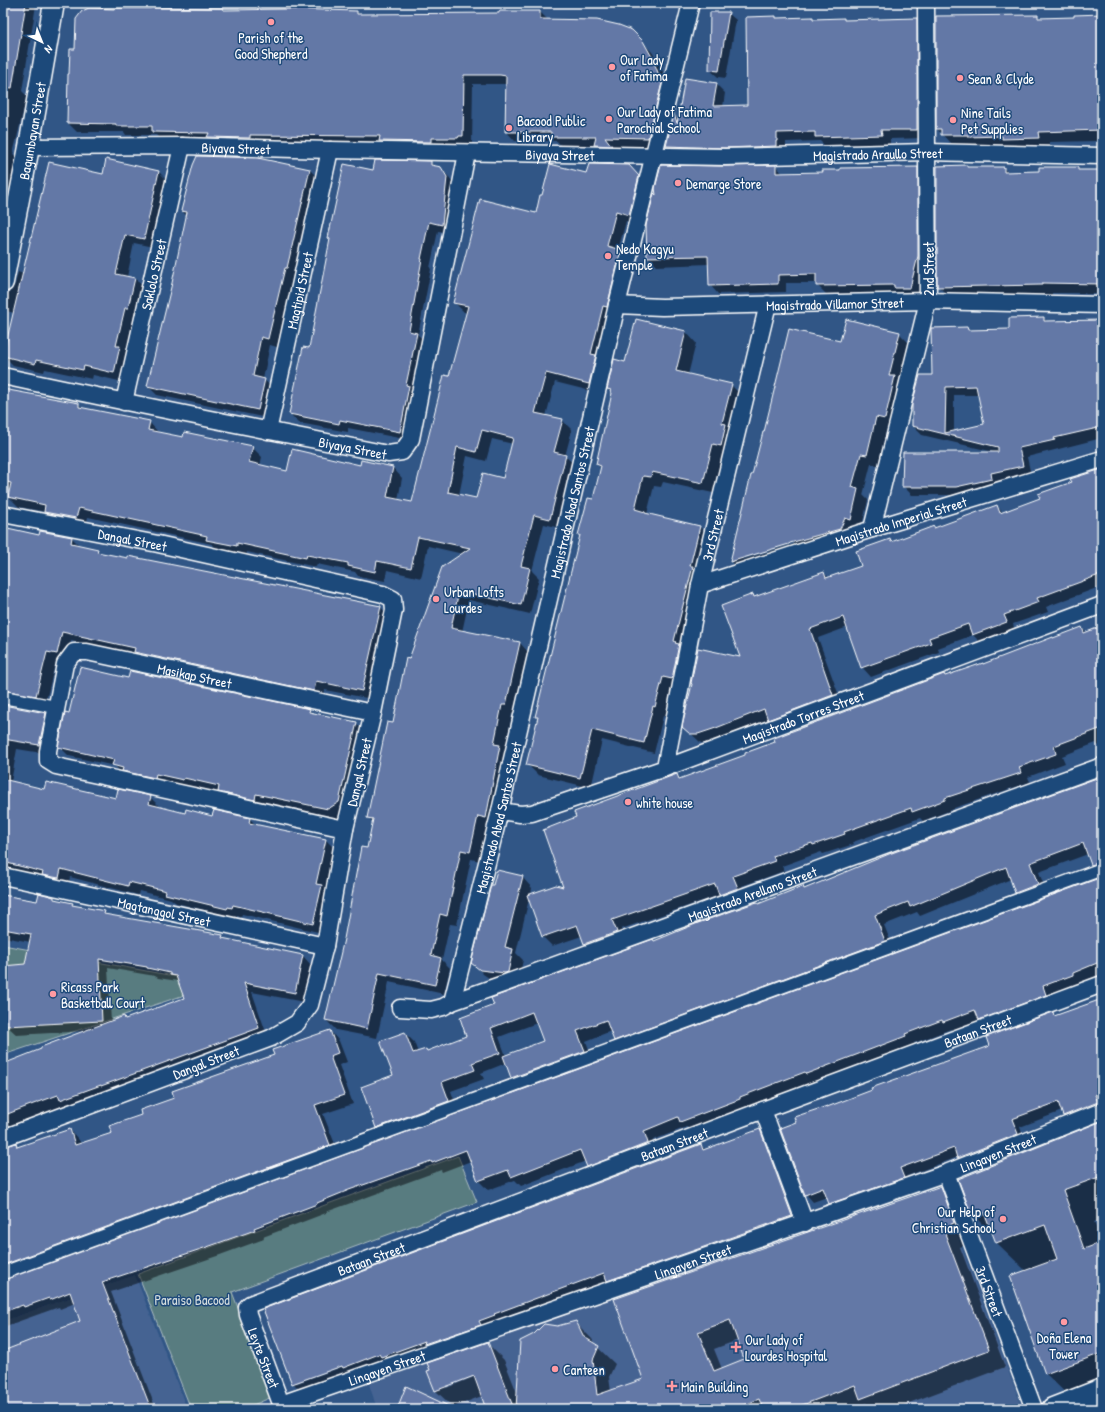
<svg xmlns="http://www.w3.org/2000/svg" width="1105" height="1412" viewBox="0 0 1105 1412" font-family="'Patrick Hand',sans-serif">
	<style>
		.built { fill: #446392 }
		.green { fill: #587b80; stroke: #acbdc0 }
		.shadow { fill: #0007; fill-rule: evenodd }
		.building { fill: #6378a6; stroke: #fff; fill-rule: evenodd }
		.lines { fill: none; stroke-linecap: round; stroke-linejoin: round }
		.pedestrian-casing { stroke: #fff; stroke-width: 15 }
		.minor-casing { stroke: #fff; stroke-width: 19 }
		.tertiary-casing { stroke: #fff; stroke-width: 23 }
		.primary-casing { stroke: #fff; stroke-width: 25 }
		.pedestrian { stroke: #1f4a7a; stroke-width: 12 }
		.minor { stroke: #1f4a7a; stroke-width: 16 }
		.tertiary { stroke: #1f4a7a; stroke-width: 20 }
		.primary { stroke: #1f4a7a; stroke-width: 22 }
		.poi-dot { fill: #ff9aa2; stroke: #1f4a7a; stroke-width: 1.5 }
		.labels { text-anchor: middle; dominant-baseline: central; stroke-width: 3; stroke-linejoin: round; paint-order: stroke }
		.poi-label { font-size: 14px; fill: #fff; stroke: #1f4a7a; text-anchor: start }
		.street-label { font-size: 14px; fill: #fff; stroke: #1f4a7a }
		.park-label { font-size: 14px; fill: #d5dedf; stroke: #1f4a7a }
	</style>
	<rect width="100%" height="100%" fill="#315686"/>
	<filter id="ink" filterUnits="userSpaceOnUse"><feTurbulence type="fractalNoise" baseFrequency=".025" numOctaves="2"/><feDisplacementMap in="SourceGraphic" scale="8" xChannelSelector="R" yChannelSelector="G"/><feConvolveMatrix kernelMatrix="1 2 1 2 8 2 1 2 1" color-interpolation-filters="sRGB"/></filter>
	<g filter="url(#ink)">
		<g class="built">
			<path d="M956,1232L1020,1402L1000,1409H377L369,1384L722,1259L740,1310Z"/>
			<path d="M135,1275L187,1409H3V1321Z"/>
		</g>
		<g class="green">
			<path d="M3,945L218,984L3,1055Z"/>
			<path d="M458,1156L477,1202L232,1292L272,1397L244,1409H191L138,1274Z"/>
		</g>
		<g class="shadow">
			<path d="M3,3H34L36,5L22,91L27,96L13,154L20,160L15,183L11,182L3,217Z"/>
			<path d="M222,9L224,11L357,12L360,15L500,14L540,12L548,20L641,41L652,52L661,67L670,93L657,147L613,146L620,154H604L596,146H561L557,141H515L506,131L507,84H473L472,145L163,141L156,135H126L124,132H77L68,123L76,50Z"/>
			<path d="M728,13L736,20L726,78L718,77L710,70Z"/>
			<path d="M1102,15V144L1098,141L1049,142V148L980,147L978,145H952L937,129L1037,16L1041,19L1075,18Z"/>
			<path d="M775,17L778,19L812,18L814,20L844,19L845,21L916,19L925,28L926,138L890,139V144L825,146L820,141L786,142V150L676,155L667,146L674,116L679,120L716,84L725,93L723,107L748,106Z"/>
			<path d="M258,159L310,170L319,179L295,276H294L277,347L270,345L263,379L273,388L267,418L157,395L148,386L173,283L187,216L182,211Z"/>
			<path d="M430,162L435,167L440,168L449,177L456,187L451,233L438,231L430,268L431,269L418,335L426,342L409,440L348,428V432L299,423L290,414L310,349L374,171Z"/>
			<path d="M776,166L783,174L917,168L926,177V265L919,296H904L900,293L826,294L817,285V283H786V292L718,294L710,285L709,264L657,266L648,257L657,197Z"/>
			<path d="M966,166L969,168H1003L1008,172H1040L1077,168L1081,171H1102V294H1086L1084,293H1052V295L949,297L938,286Z"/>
			<path d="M159,172L168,181L153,247L134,243L127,277L135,278L144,288L138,317L134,316L126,354L129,357L123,382L93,375L92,379L45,369L44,372L13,365L3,355L14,313L3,310V294H7L12,290L15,284L18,272L23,274L104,175Z"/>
			<path d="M587,175L639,176L648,186L639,224L626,221L618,250L630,260L599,393L555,382L546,416L562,420L572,430L565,456L576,466L560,528L544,524L532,571L539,578L530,614L469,600L462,632L520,643L529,653L516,715L512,714L505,751L510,756L495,827L488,825L480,861L471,859L457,925L450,924L442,960L450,968L444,994L389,982L377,1038L336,1030L326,1020L373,823L368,817L410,661L463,554L428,546L421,578L387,570L385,581L358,576L355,572L317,564L316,567L247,552L246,556L217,549L212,544L88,517L86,528L55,522L46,512L19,507L9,497L11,490L3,488V390L79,404L83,409L149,422L159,433L184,439L252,447L262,457L260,466L288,472L361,466L393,468L402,478L398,500L412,503L450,377L467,313L464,312L454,302L536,214ZM492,439L513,444L504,479L477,499L459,495L467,456L486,461Z"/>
			<path d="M1043,318L1048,322L1102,321V438L1027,457L1031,475L966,495H912L903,486L994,452L922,435L913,426L933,376L967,328L970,331L1010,330ZM954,395H979L985,425L954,432Z"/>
			<path d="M686,332L696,343L688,375L731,385L742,396L731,456L723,454L713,493L663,482L661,487L654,486L647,514L700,527L710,538L666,717L663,716L654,753L602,740L591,788L538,775L527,764L538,719L536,716L581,536L580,535L594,500L602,469L597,464L613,394L608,389L626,363Z"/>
			<path d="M899,333L910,344L895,429L887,427L878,465L871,464L863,495L868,500L861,530L741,572L731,562L752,476L841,342ZM794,542V544L744,559V557Z"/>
			<path d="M1102,470V586L1046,607L1048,612L1013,624L1015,631L982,644L973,635L938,648L939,652L871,677L862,667L848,627L818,638L842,704L778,728L769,719L726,737L708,743H701L684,727L741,659L753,596L755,598L824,573L829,578L862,566L890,540L892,542L997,506L1003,513L1041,499Z"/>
			<path d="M3,528L40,536L72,538L80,546L97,550L101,554L380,607L390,616L372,699L325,690L323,699L138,655L71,641L66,663L56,661L45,704L7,701L4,706L45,714L55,723L48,754L17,749L11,782L45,790L116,799L150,797L160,807L186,814L213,817L214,811L250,819L256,825L326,840L335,849L326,890L331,895L322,933L242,914L241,917L237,916V918L176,903L171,899L139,891L138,895L70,877L68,887L8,870L3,865Z"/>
			<path d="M1102,627V749L1096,743L1062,756L1065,763L1028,777L1030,782L954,808V809L923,821L920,818L853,842L854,844L823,854L821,852L782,866L784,871L742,886L747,898L729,904L720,895L621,929L626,942L595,953L585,944L582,936L552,946L543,937L529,899L516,953L523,960L518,982L492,980L483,974L473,963L522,877L532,888L531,895L565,888L677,775L681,779L747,755L946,677L984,665L1082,628L1087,633Z"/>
			<path d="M129,679L309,710L312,713L356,723L365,732L348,811L338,818L265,802L264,808L228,800L221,793L193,787L192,789L123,774L115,766L69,756L60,747L70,714Z"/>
			<path d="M1102,777V874L1092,865L1088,854L1039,872L1047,894L1026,902L1016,892L1011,879L920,916L917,912L884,925L894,950L624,1050L615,1040L611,1031L586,1041L593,1061L521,1087L512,1078L506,1063L481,1073L484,1079L451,1091L458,1111L386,1137L377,1127L394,1075L405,1033L414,1042L418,1053L428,1052L468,1037L655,942L757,903L759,904L803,887L806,890ZM537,1023L545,1041L506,1056L499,1037Z"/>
			<path d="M1102,878V974L1081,982L1082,984L953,1031L951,1029L914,1043L915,1046L816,1083L815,1081L748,1107L749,1109L691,1131L687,1127L653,1140L657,1153L597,1176L587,1166L586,1161L521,1186L515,1180L488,1190L479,1181L471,1161L442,1172L441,1170L359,1200L326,1212V1213L263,1237L264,1239L220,1255L111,1292L156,1409H3V1352L81,1321L75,1303L60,1309L59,1307L3,1327V1148L15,1145L18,1148L70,1130L79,1140L81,1144L113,1133L143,1115L175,1098L275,1056L330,1031L339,1041L347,1062L339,1065L353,1104L323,1114L339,1154L6,1278V1281Z"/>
			<path d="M3,893L7,897L38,902L54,898L57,901L72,904L76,907L104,912L108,916L222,936L226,939L303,956L312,966L304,1002L252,992L268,1038L70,1109L66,1105L14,1125L18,1135L5,1141L3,1146V1062L10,1060L11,1061L85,1031L17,1035L7,1026L26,965L31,942L3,937ZM108,968L155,976L158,978L178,981L185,999L126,1020L124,1018L111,1022Z"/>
			<path d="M1102,1004V1112L1072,1124L1064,1116L1062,1111L1020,1127L1025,1142L966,1166L958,1157L907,1176L911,1185L837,1211L829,1203L827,1197L813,1202L806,1194L797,1123L827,1108L990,1046L1053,1014L1056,1017Z"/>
			<path d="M1102,1122V1219L1094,1222L1102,1243V1396L1078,1405L1046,1374L1011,1277L1026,1271L997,1243L995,1237L973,1215Z"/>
			<path d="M760,1130L770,1140L802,1226L303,1393L293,1383L700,1145L706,1150ZM346,1363L347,1365L297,1383V1381Z"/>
			<path d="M940,1187L957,1204L968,1244L960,1247L1005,1367L893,1409H871L866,1403L851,1409H488L482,1396L453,1407L436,1391L487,1343L504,1360L518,1395L557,1327L575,1322L592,1339L595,1345L615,1364L609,1377L611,1392L644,1379L615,1299ZM738,1340L745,1360L722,1369L714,1349ZM478,1373L479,1375L446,1388V1386Z"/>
		</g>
		<g class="building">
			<path d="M3,3H26L12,88L3,87Z"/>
			<path d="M151,7L223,8V10L289,9L357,11V14L499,13V11H540V19L597,20L619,25L632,30L643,41L652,57L662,83L648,138L605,137L612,146L594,145L596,137H551V132H505L506,76L500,75H464L463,136H459L458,138H431V142L379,141L380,136L250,135V138L207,137L209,133L152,132V126H116V124L67,123L68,74H69L70,49H75L76,19L82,11L89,8L116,9V8H151Z"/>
			<path d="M710,12H729L719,71L709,70Z"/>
			<path d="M1102,14V130L1038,132L1039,138L1002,139V136L968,137V135H941V129H936V16L1038,15V18L1074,17V15Z"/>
			<path d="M776,16V18L813,17V19L844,18V20L917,18V130H881L882,135L815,137V132L777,133V141H776V146L725,148L666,146L674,114L677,123L685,78L717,83L713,106L747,105L746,17Z"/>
			<path d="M197,156L258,158L310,169L287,268H285L268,339L261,337L253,376L265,379L258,410L147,386L172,283L187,212L181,211L193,165Z"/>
			<path d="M106,159L159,171L144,239L125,235L116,274L135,278L128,308H125L116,346H120L114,373L84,366L83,370L36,360L35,364L3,356L49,162L103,174Z"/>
			<path d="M375,160L431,161V165L441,167L447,177L442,225L429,222L421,259H422L409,331L417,333L406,385L409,386L400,432L340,420L339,424L289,414L303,347L309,348L330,239L328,238L344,164L373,170Z"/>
			<path d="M550,164L586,173L589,164L629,165L639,176L629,215L616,211L607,246L621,250L607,307L603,306L591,354L596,355L589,384L546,373L535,413L563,419L554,452L566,455L550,519L534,515L521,566L530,568L521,605L459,591L451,628L520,642L506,705H502L494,744L500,745L486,818L478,816L470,852L461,850L447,916L440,914L431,955L441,958L435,985L379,973L367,1029L325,1020L344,939L361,847L367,848L373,819L367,818L387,722L393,723L406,658L409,659L442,567L470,548L418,537L411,568L377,561L375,572L348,566V563L307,555L306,558L237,543V546L206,540L207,536L79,508L76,518L44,512L45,505L8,497L11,483L3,481V389L79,403V407L150,421L148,430L183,437L184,432L253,446L249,462L287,471L292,449L360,465L361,460L393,467L387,497L412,502L444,375L449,376L468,306L453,303L480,199L536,213L540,195H542ZM482,430L513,438L503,478L483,473L476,498L448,492L457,447L476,452Z"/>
			<path d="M661,165L725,166L776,165V173L823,172L822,170H840V168L918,167V256L910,288H894V285L816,286V274L778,275V284L709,286L708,256L647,257L646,225L654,193L656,195L655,188Z"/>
			<path d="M967,165V167H1004V172L1039,171V167H1078V170H1102V284L1042,283V285L937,287V166Z"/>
			<path d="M1044,317V321L1102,320V427L1054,438L1055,440L1019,448L1023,466L991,473L992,479L956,487H902L903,452H998V447L912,426V404L920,375H932L931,328L967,327L968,330L1009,329V318ZM976,386L984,424L945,433L946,387Z"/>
			<path d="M636,319L686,331L676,371L732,384L722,423L726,424L721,446L713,444L703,483L652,472L651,477L643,476L635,509L645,512V513L700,526L690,566H693L674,641L676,642L675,643L679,644L672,679L663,677L655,707L653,706L644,743L592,730L580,778L526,765L538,717H535L580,535H578L588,498L593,499L601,466L596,464L612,393L610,392L611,390L607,389L614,359L625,362Z"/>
			<path d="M846,319L900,332L889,376H895L885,419L876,417L867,455L861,454L852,487L858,489L851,520L845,518L840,529L790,543L789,544L730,562L751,475H752L763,432H764L789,329L840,341Z"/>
			<path d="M1102,469V574L1037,598L1039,602L1004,615L1007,622L972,635L968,624L929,638L931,643L861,668L843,617L810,629L833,695L768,720L764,709L716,728L698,734H690L682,727L692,684L691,683L698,648L740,657L721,606L753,594L754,597L824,572L826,578L861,566L856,551L890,539L891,542L934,526V528L997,505L1000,513L1040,498L1038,494L1072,482L1070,479Z"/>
			<path d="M3,527L39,535L40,531L72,537L71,543L98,549L97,552L128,558V556L381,606L362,691L316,681L314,691L134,652L135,648L62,632L57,654L47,652L36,696L3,690Z"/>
			<path d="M1102,626V728L1054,746L1056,754L1019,767L1021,773L945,798V800L912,812L911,808L844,832L845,834L813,845L812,843L773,856L775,861L733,876L738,888L719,895L715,884L612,920L617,932L584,944L577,925L542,937L527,895L556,885L563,887L543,830L576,817L574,812L677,774L679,779L745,755V753L775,742L774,738L944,674L945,676L983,663V664L1053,637V638L1082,627L1084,633Z"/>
			<path d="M80,667L128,678L130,671L310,709L309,712L357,722L339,802L328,809L256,794L255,800L218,792L219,786L184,778L183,780L156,774L155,778L122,771L123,768L112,765L114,760L58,747L65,712L69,713Z"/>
			<path d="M3,705L46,713L39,745L3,739Z"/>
			<path d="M1102,776V862L1091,865L1083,843L1030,863L1038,884L1015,893L1006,867L910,907L908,902L875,915L885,941L614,1041L606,1020L577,1031L585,1051L511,1078L503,1056L543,1041L532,1012L491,1028L500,1053L472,1063L475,1070L442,1082L449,1101L376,1128L361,1087L393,1075L380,1041L405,1032L413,1053L426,1049L427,1051L466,1036L460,1018L494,1005L491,998L653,939L654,941L698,923L757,902L758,904L803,886L804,889L889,854Z"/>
			<path d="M3,779L44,789L46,782L116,798L118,789L151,796L149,804L185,813L186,809L212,816L214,810L250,818L249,823L326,839L316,884L322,885L313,924L233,905L232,908L228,907L227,909L165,894L166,891L129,882L128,886L61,869L59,878L42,875L43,872L3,862Z"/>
			<path d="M497,870L523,876L505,947L513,949L508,972L505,973L480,970L471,963L491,885H493Z"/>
			<path d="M1102,877V961L1073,973V975L1043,986L1046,995L979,1020L975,1010L943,1022L942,1020L905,1034L906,1036L806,1074L805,1072L740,1097V1099L680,1122L678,1117L644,1131L648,1143L587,1167L580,1150L511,1177L508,1170L478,1181L466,1150L432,1163L431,1161L349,1190L317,1203V1204L254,1228L255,1230L210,1246L102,1282L151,1409H3V1351L80,1321L70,1292L50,1300L49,1298L24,1307L23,1305L3,1312V1280Z"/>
			<path d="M39,893L54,897V899L73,903L72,905L105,911L104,914L223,935L222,938L303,955L295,993L244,983L259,1028L101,1086V1085L60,1100L58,1095L28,1106L5,1115L9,1126L3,1128V1064L41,1049V1047L124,1016L125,1019L184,998L176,976L170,975V973L147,968V967L99,959L102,1021L6,1026L3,966L25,964L31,934L3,929V895L37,901Z"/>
			<path d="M1102,999V1092L1095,1095L1098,1102L1063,1116L1058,1102L1012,1119L1018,1134L957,1158L954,1148L900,1168L904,1178L829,1204L823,1188L805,1195L780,1128L796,1122L794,1117L827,1106V1107L872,1090L871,1088L989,1046L986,1037L1053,1012L1054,1016Z"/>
			<path d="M330,1030L338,1053L330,1056L344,1095L315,1105L330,1145L3,1265V1147L16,1143L17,1147L70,1129L75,1145L112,1133L109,1126L141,1115L140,1110L174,1098L172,1091L274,1055L272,1050Z"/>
			<path d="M1102,1121V1176L1063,1190L1084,1249L1102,1242V1353L1045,1374L1010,1276L1057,1259L1045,1225L996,1243L984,1212L972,1216L958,1179Z"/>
			<path d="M760,1129L792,1216L607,1281L604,1273L494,1314L495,1315L479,1321L481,1325L424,1344L425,1341L381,1357L379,1354L343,1368L342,1366L292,1384L263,1309L701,1144L703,1150Z"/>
			<path d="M941,1186L954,1223L951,1224L952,1228L944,1231L989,1350L860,1399L855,1385L792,1409H763L759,1399L734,1409H516L520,1341L534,1334L544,1324L557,1326L576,1321L584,1337L599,1346L593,1360L597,1395L643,1379L614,1299ZM730,1320L744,1359L714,1371L698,1332Z"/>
			<path d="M488,1342L514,1409H486L474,1376L435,1391L427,1371L430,1370L427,1363Z"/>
			<path d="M406,1386L455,1409H397Z"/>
		</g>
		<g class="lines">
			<g class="pedestrian-casing">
				<g id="pedestrian">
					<path d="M3,697L56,707"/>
					<path d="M3,1273L1102,869"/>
				</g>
			</g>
			<g class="minor-casing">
				<g id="minor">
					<path id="s1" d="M29,147L182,146L330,150L725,157L928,152L1102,156"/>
					<path id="s2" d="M617,305L662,307L928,301L1102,305"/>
					<path id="s3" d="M3,376C131,404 259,429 388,454L402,452L411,439L467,153"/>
					<path id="s4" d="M124,402L182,146"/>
					<path id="s5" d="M268,431L330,150"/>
					<path id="s6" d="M3,514L158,544L383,594L393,599L394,610L373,713L345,829L325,946L310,1005L297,1023L271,1038L3,1138"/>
					<path d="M872,529L928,301L926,3"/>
					<path id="s7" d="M700,585L872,529L1102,459"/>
					<path id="s8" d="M665,768L700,585L768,304"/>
					<path id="s9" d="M500,811L520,814L532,813L665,768L1102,605"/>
					<path id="s10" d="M345,829L56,766L48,761V751L65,664L74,652H87L373,713"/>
					<path id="s11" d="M3,876L325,946"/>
					<path id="s12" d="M452,1002L500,811L617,305L691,3"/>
					<path id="s13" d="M400,1008L431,1010L443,1007L452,1002L503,984L1102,766"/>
					<path d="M763,1110L805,1223"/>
					<path id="s14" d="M946,1173L1034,1409"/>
					<path id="s15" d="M281,1404L946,1173L1102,1111"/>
					<path id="s16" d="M283,1409L248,1315L247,1307L250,1304L763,1110L1102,984"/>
				</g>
			</g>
			<g class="tertiary-casing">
				<g id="tertiary">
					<path id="s17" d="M3,282L29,147L54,3"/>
				</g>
			</g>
			<g class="primary-casing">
				<path id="primary" d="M1053,1409L1102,1390"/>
			</g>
			<use href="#pedestrian" class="pedestrian"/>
			<use href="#minor" class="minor"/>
			<use href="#tertiary" class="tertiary"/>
			<use href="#primary" class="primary"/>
		</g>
	</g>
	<g class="poi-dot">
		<circle cx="271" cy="22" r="4"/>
		<circle cx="612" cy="67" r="4"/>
		<circle cx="960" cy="78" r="4"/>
		<circle cx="609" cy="119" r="4"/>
		<circle cx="953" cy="120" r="4"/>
		<circle cx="509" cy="128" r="4"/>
		<circle cx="678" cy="183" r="4"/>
		<circle cx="608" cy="256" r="4"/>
		<circle cx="436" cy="599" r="4"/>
		<circle cx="628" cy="802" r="4"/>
		<circle cx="53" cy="994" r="4"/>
		<circle cx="1003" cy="1219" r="4"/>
		<circle cx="1064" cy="1322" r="4"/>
		<path d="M734 1341h4v4h4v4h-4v4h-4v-4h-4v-4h4z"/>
		<circle cx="555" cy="1369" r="4"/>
		<path d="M670 1380h4v4h4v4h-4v4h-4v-4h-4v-4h4z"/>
	</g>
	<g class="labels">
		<g class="poi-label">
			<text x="271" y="37" text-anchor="middle">Parish of the<tspan x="271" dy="16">Good Shepherd</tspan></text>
			<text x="620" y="59">Our Lady<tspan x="620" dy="16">of Fatima</tspan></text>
			<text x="968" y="78">Sean &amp; Clyde</text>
			<text x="617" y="111">Our Lady of Fatima<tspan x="617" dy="16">Parochial School</tspan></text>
			<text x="961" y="112">Nine Tails<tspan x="961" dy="16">Pet Supplies</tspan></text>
			<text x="517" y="120">Bacood Public<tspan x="517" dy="16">Library</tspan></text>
			<text x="686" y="183">Demarge Store</text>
			<text x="616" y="248">Nedo Kagyu<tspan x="616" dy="16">Temple</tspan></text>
			<text x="444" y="591">Urban Lofts<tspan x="444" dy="16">Lourdes</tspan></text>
			<text x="636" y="802">white house</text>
			<text x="61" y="986">Ricass Park<tspan x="61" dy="16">Basketball Court</tspan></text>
			<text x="995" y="1211" text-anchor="end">Our Help of<tspan x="995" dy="16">Christian School</tspan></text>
			<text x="1064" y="1337" text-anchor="middle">Doña Elena<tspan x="1064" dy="16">Tower</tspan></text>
			<text x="745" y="1339">Our Lady of<tspan x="745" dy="16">Lourdes Hospital</tspan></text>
			<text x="563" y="1369">Canteen</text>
			<text x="681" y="1386">Main Building</text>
		</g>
		<g class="street-label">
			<text stroke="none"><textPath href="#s17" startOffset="154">Bagumbayan Street</textPath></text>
			<text stroke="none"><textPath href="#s1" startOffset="207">Biyaya Street</textPath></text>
			<text stroke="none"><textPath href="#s1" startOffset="531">Biyaya Street</textPath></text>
			<text stroke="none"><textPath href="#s1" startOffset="849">Magistrado Araullo Street</textPath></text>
			<text transform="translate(928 269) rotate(-90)">2nd Street</text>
			<text stroke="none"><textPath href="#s4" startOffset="131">Saklolo Street</textPath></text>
			<text stroke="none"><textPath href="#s5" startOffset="144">Magtipid Street</textPath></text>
			<text stroke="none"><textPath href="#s2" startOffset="218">Magistrado Villamor Street</textPath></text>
			<text stroke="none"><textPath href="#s3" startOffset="357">Biyaya Street</textPath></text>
			<text stroke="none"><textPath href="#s12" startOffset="514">Magistrado Abad Santos Street</textPath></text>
			<text stroke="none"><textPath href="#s7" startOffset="211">Magistrado Imperial Street</textPath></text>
			<text stroke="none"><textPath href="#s8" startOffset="238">3rd Street</textPath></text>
			<text stroke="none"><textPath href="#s6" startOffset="132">Dangal Street</textPath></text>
			<text stroke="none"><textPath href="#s10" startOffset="542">Masikap Street</textPath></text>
			<text stroke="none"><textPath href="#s9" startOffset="320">Magistrado Torres Street</textPath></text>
			<text transform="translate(359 772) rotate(-77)">Dangal Street</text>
			<text stroke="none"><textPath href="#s12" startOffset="190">Magistrado Abad Santos Street</textPath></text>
			<text stroke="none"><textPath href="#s13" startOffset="373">Magistrado Arellano Street</textPath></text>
			<text stroke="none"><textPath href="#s11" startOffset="165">Magtanggol Street</textPath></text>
			<text stroke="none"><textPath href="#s16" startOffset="890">Bataan Street</textPath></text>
			<text transform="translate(206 1062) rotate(-21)">Dangal Street</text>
			<text stroke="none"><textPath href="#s16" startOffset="566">Bataan Street</textPath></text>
			<text stroke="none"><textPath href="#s15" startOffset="760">Lingayen Street</textPath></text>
			<text stroke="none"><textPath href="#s16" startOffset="242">Bataan Street</textPath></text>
			<text stroke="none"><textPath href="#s15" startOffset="436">Lingayen Street</textPath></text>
			<text stroke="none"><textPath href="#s14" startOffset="126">3rd Street</textPath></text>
			<text transform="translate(264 1358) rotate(69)">Leyte Street</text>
			<text stroke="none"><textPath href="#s15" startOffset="112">Lingayen Street</textPath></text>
		</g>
		<g class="park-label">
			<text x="192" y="1299">Paraiso Bacood</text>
		</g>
	</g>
	<rect width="1105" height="1412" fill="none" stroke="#1f4a7a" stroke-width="16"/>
	<rect x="8" y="8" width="1089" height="1396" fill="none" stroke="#fff" stroke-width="1.5" filter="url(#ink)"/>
	<g transform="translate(42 42) rotate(137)" stroke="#1f4a7a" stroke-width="3" paint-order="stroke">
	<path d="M0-3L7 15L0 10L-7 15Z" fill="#ffffff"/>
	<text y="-6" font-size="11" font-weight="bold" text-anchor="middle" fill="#ffffff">N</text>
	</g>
</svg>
